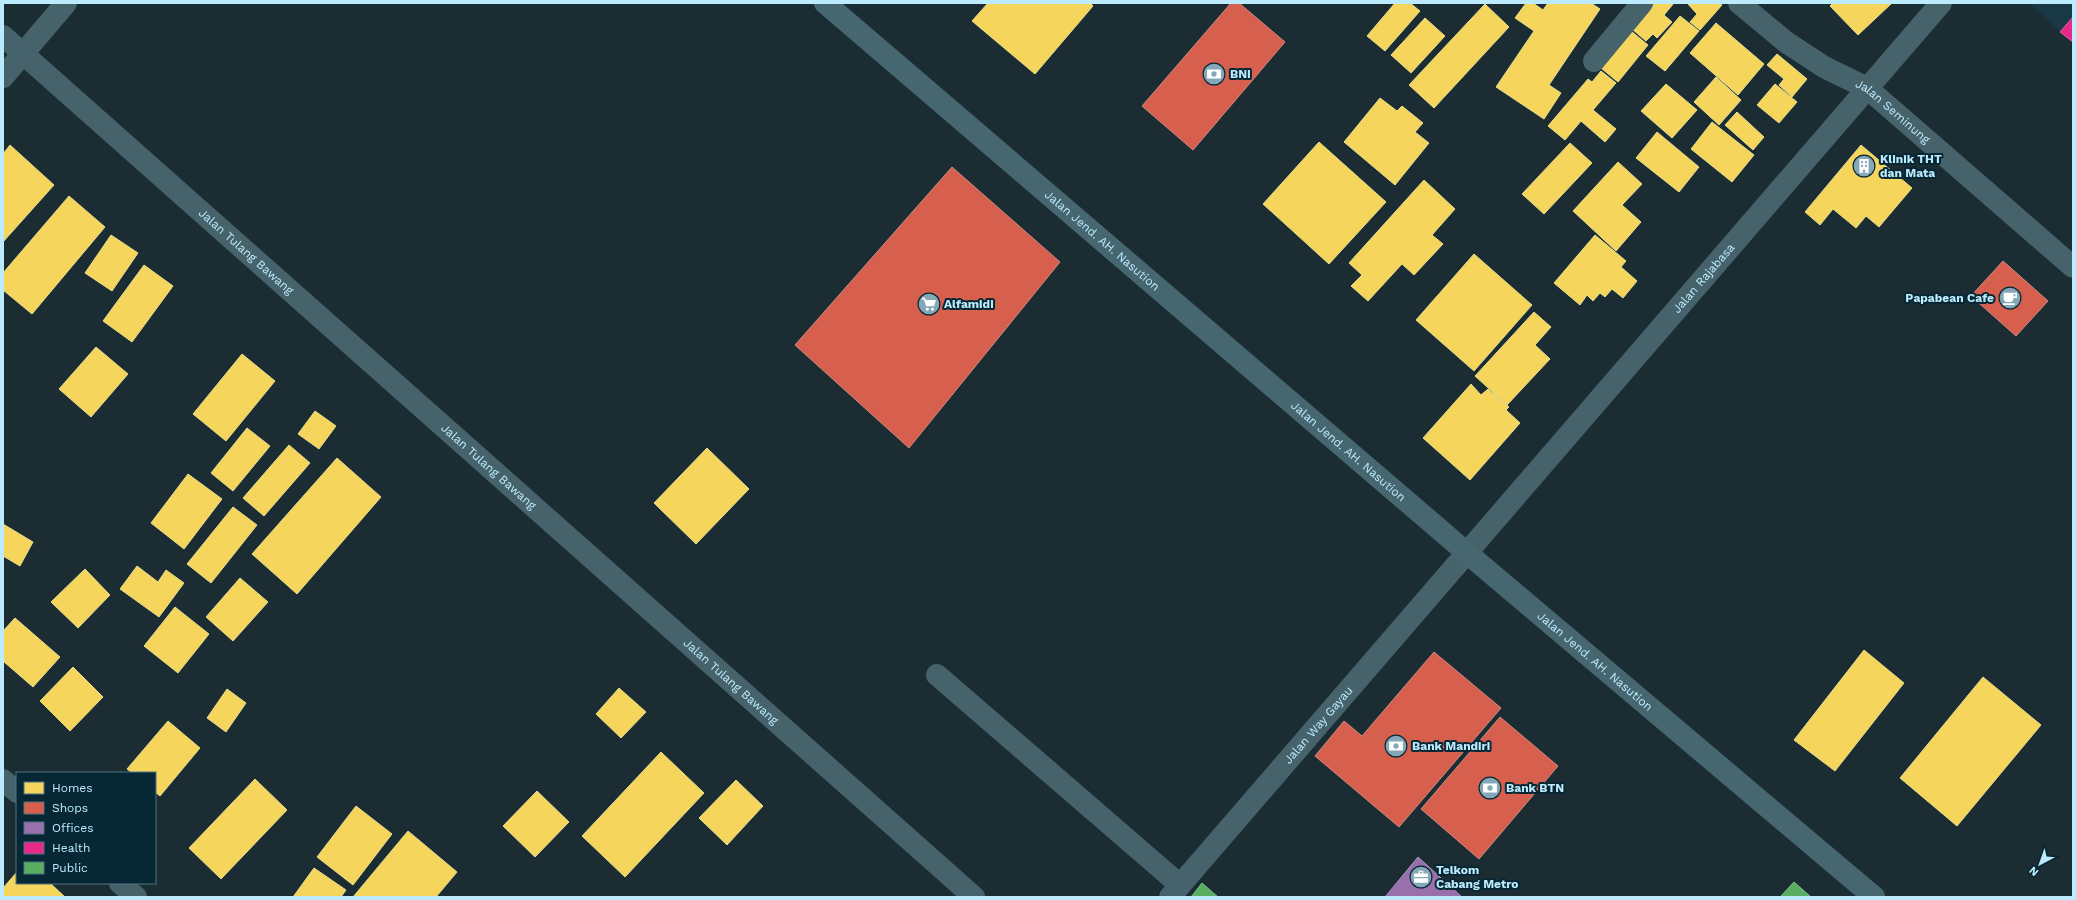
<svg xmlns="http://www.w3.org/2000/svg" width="2076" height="900" viewBox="0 0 2076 900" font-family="'Work Sans',sans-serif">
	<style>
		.built { fill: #183945 }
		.homes { fill: #f6d55c; stroke: #e5dc8d }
		.shops { fill: #d6604d; stroke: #ce8a82 }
		.offices { fill: #9970ab; stroke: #a495c4 }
		.health { fill: #e7298a; stroke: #da63ad }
		.public { fill: #5aae61; stroke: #78c090 }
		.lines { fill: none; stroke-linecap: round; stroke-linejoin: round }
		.minor { stroke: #46626b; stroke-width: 22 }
		.highway { stroke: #466670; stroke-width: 22 }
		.labels { text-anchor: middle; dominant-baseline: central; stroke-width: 4; stroke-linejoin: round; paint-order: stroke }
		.poi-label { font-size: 12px; font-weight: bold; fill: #bdebfe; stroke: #062733; text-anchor: start }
		.street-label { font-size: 12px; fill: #bdebfe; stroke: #062733 }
	</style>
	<rect width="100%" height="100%" fill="#1b2d33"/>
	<path class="built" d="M2029,3H2073V43Z"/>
	<g class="homes">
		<path d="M988,3H1090L1093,6L1035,74L972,21Z"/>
		<path d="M1395,3H1410L1420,11L1385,51L1367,36Z"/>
		<path d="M1526,3H1533L1543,10L1548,3H1591L1600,9L1549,85L1561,93L1544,119L1496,87L1534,31L1515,18Z"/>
		<path d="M1655,3H1674L1664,15L1672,22L1657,38L1653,34L1646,41L1632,29Z"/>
		<path d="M1687,3H1719L1722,5L1700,30L1690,22L1697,14Z"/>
		<path d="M1833,3H1892L1858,35L1830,6Z"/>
		<path d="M1485,4L1509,27L1434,108L1409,85Z"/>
		<path d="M1680,16L1699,31L1665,71L1646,56Z"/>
		<path d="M1425,18L1445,36L1411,73L1391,55Z"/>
		<path d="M1716,23L1764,64L1738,95L1690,53Z"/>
		<path d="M1631,31L1648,45L1618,82L1601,68Z"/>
		<path d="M1777,54L1807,79L1792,97L1779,85L1784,79L1767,65Z"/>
		<path d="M1601,71L1616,83L1593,110L1616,129L1605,142L1581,121L1565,140L1548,126L1588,79L1592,82Z"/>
		<path d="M1716,77L1741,100L1719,125L1694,102Z"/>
		<path d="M1666,84L1697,110L1672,138L1641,111Z"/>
		<path d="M1775,84L1797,102L1779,123L1757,105Z"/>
		<path d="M1380,98L1397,111L1402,106L1423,123L1415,132L1429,143L1395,185L1344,142Z"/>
		<path d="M1737,112L1764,137L1753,150L1725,125Z"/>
		<path d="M1712,122L1754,155L1732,182L1691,149Z"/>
		<path d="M1657,132L1699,167L1679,192L1636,158Z"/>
		<path d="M1319,142L1386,202L1329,264L1263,204Z"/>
		<path d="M1570,143L1592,163L1544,214L1522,194Z"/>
		<path d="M10,145L54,185L3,242V154Z"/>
		<path d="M1861,145L1912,188L1879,227L1866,216L1856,228L1833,209L1820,225L1805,212Z"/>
		<path d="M1618,162L1642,184L1622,205L1641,222L1616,251L1573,211Z"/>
		<path d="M1424,180L1455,209L1432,235L1443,244L1414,275L1402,264L1368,301L1351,286L1362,275L1349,263Z"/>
		<path d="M69,196L105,227L32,314L3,290V273Z"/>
		<path d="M111,235L138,253L112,291L85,273Z"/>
		<path d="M1595,235L1626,261L1621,267L1637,281L1623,298L1612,289L1605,297L1600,293L1593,301L1587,295L1580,305L1554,283Z"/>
		<path d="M1474,254L1532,305L1474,371L1416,320Z"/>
		<path d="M144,265L173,286L132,342L103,321Z"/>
		<path d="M1534,312L1551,327L1535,345L1550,359L1507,405L1475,376Z"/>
		<path d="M96,347L128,374L91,417L59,389Z"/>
		<path d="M242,354L275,381L226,441L193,414Z"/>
		<path d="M1471,384L1481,395L1488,389L1509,407L1506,410L1520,423L1470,480L1423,438Z"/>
		<path d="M315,411L336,426L319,449L298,434Z"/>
		<path d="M247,428L270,446L233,491L211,473Z"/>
		<path d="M289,445L310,463L264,516L243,498Z"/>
		<path d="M707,448L749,489L696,544L654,503Z"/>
		<path d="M337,458L381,497L297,594L252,554Z"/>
		<path d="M188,474L222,499L184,549L151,523Z"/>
		<path d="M233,507L257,525L211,583L187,564Z"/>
		<path d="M3,524L33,542L20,566L3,556Z"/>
		<path d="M137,566L158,582L166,570L184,583L159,617L120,589Z"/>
		<path d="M85,569L110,595L78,628L51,602Z"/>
		<path d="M240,578L268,602L233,641L206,617Z"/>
		<path d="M175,607L209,634L178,673L144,646Z"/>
		<path d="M15,618L60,657L33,687L3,661V631Z"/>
		<path d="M1864,650L1904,683L1835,771L1794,740Z"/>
		<path d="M73,667L103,697L70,731L40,701Z"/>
		<path d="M1983,677L2041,725L1957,826L1900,778Z"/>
		<path d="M619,688L646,712L621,738L596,714Z"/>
		<path d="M227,689L246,703L226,732L207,718Z"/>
		<path d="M168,721L200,748L160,796L155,792V773H132L127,769Z"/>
		<path d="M661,752L704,793L625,877L582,836Z"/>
		<path d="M255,779L287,810L221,879L189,848Z"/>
		<path d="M736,780L763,806L727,845L699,818Z"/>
		<path d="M537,791L569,822L535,857L503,826Z"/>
		<path d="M356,806L392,834L353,885L317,857Z"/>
		<path d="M408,831L457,872L436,897H353Z"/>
		<path d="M314,868L346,890L341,897H293Z"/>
		<path d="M17,872V883H50L65,897H3V888Z"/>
	</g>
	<g class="shops">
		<path d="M1231,3H1239L1285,42L1193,150L1142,106Z"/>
		<path d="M952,167L1060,262L909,448L795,345Z"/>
		<path d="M2003,261L2048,301L2016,336L1971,296Z"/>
		<path d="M1434,652L1501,708L1399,827L1315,756L1344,721L1362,736Z"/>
		<path d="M1500,717L1558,766L1479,859L1421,809Z"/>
	</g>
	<path class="offices" d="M1418,857L1462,897H1385Z"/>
	<path class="health" d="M2073,17V42L2060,32Z"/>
	<g class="public">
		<path d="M1794,882L1811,897H1780Z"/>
		<path d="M1202,883L1218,897H1191Z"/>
	</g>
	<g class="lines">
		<g class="minor">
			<path id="s1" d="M1739,3L1786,42L1824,67L1867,88L2073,267"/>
			<path id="s2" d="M3,36L974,897"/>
			<path d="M1594,61L1642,3"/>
			<path d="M3,77L66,3"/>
			<path d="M937,675L1180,885"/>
			<path d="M3,780L17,792"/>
			<path d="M120,883L136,897"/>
			<path id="s3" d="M1170,897L1941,3"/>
		</g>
		<path class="highway" id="s4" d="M825,3L1467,553L1874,897"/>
	</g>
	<defs>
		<g id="bank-disc" transform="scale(1.15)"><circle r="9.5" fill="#84a8b7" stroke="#062733"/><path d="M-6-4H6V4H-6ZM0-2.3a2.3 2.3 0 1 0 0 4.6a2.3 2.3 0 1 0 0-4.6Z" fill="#fff"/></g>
		<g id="building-disc" transform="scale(1.15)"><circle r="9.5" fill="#84a8b7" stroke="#062733"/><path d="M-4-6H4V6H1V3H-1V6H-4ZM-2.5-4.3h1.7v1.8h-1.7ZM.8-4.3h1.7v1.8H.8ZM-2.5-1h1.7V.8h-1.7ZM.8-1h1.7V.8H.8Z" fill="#fff"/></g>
		<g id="cafe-disc" transform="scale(1.15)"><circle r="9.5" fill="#84a8b7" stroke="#062733"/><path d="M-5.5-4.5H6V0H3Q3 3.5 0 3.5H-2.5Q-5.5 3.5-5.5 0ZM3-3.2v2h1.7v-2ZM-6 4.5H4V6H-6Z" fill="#fff"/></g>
		<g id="supermarket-disc" transform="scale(1.15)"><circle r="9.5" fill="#84a8b7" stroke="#062733"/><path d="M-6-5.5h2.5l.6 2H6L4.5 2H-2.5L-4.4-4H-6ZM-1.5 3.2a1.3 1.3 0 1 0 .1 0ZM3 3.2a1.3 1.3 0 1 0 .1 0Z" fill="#fff"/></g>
		<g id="office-disc" transform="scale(1.15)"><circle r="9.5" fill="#84a8b7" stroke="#062733"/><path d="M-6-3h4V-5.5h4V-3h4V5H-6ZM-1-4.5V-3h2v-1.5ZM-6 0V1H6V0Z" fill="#fff"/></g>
	</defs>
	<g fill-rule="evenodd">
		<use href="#bank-disc" x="1214" y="74"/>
		<use href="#building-disc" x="1864" y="166"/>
		<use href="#cafe-disc" x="2010" y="298"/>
		<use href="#supermarket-disc" x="929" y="304"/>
		<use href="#bank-disc" x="1396" y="746"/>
		<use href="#bank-disc" x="1490" y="788"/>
		<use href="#office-disc" x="1421" y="877"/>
	</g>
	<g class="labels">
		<g class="poi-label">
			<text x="1230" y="74">BNI</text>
			<text x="1880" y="159">Klinik THT<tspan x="1880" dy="14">dan Mata</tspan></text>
			<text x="1994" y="298" text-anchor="end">Papabean Cafe</text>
			<text x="944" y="304">Alfamidi</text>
			<text x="1412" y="746">Bank Mandiri</text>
			<text x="1506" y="788">Bank BTN</text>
			<text x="1436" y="870">Telkom<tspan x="1436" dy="14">Cabang Metro</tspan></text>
		</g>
		<g class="street-label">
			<text stroke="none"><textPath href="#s1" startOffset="189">Jalan Seminung</textPath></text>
			<text stroke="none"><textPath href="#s4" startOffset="365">Jalan Jend. AH. Nasution</textPath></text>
			<text stroke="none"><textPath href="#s2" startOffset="325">Jalan Tulang Bawang</textPath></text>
			<text stroke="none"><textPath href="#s3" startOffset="817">Jalan Rajabasa</textPath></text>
			<text stroke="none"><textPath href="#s4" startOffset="689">Jalan Jend. AH. Nasution</textPath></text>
			<text stroke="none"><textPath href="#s2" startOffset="649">Jalan Tulang Bawang</textPath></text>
			<text stroke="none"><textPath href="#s4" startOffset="1013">Jalan Jend. AH. Nasution</textPath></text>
			<text stroke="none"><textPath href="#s2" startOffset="973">Jalan Tulang Bawang</textPath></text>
			<text stroke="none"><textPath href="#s3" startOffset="227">Jalan Way Gayau</textPath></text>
		</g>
	</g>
	<rect width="2076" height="900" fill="none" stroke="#bdebfe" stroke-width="8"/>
	<rect x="16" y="772" width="140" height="112" fill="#062733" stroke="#4f7584"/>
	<rect x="24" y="782" width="20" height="12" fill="#f6d55c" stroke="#4f7584"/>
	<text x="52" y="792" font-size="12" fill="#bdebfe">Homes</text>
	<rect x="24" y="802" width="20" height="12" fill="#d6604d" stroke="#4f7584"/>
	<text x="52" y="812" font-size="12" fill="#bdebfe">Shops</text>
	<rect x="24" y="822" width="20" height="12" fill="#9970ab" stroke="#4f7584"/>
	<text x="52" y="832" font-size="12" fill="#bdebfe">Offices</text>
	<rect x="24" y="842" width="20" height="12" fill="#e7298a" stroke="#4f7584"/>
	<text x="52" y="852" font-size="12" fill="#bdebfe">Health</text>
	<rect x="24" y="862" width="20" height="12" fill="#5aae61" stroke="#4f7584"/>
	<text x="52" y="872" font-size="12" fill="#bdebfe">Public</text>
	<g transform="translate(2040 864) rotate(221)" stroke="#062733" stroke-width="3" paint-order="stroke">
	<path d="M0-3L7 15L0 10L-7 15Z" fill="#bdebfe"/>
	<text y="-6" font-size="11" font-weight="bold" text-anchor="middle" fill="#bdebfe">N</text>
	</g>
</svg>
